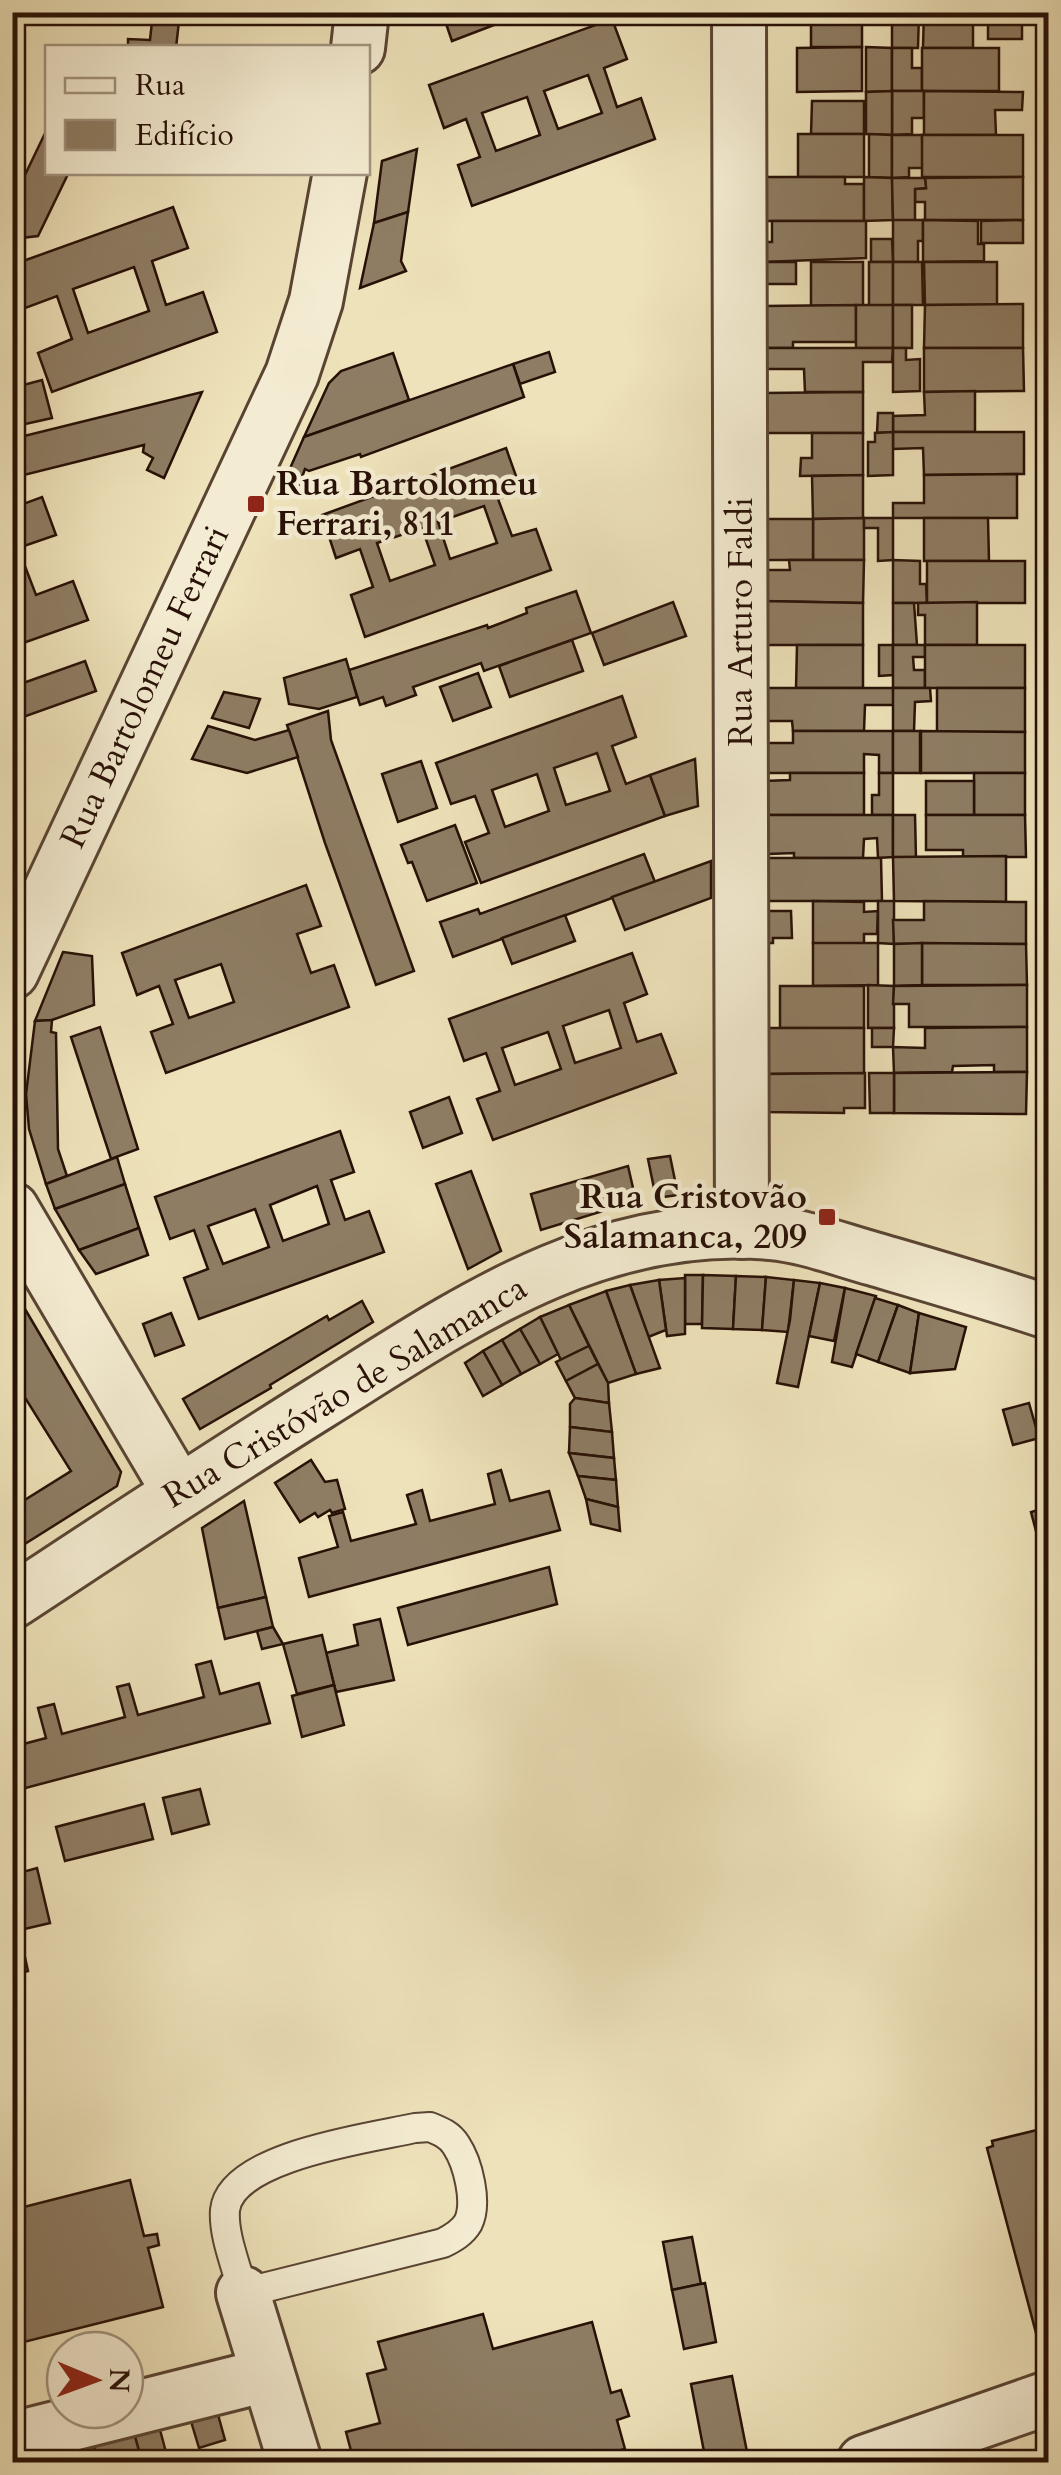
<svg xmlns="http://www.w3.org/2000/svg" width="1061" height="2475" viewBox="0 0 1061 2475" font-family="Cardo,serif">
	<style>
		.building { fill: #8e7d64; stroke: #271006; stroke-width: 2.5; fill-rule: evenodd }
		.lines { fill: none; stroke-linecap: round; stroke-linejoin: round }
		.lane-casing { stroke: #594433; stroke-width: 32 }
		.street-casing { stroke: #594433; stroke-width: 58 }
		.lane { stroke: #f4ecd2; stroke-width: 28 }
		.street { stroke: #f4ecd2; stroke-width: 52 }
		.poi-dot { fill: #8f2418; stroke: #f4ecd2; stroke-width: 4 }
		.labels { text-anchor: middle; dominant-baseline: central; stroke-width: 9; stroke-linejoin: round; paint-order: stroke }
		.poi-label { font-size: 35px; font-weight: bold; fill: #271006; stroke: #f4ecd2; text-anchor: start }
		.street-label { font-size: 35px; fill: #271006; stroke: #f4ecd2 }
	</style>
	<rect width="100%" height="100%" fill="#eee2ba"/>
	<filter id="stains"><feTurbulence type="fractalNoise" baseFrequency=".002" numOctaves="4"/><feColorMatrix values="0 0 0 0 .2 0 0 0 0 .09 0 0 0 0 .02 0 0 0 .5 -.17"/></filter>
	<radialGradient id="worn" r=".72"><stop offset=".6" stop-color="#630" stop-opacity="0"/><stop offset="1" stop-color="#630" stop-opacity=".3"/></radialGradient>
	<g class="building">
		<path d="M153,12H180L176,48H89L128,47V39L150,40Z"/>
		<path d="M442,12H528L452,41Z"/>
		<rect x="811" y="12" width="51" height="35"/>
		<path d="M892,12H919L918,48H892Z"/>
		<path d="M924,12H973V48H923Z"/>
		<rect x="988" y="12" width="34" height="27"/>
		<path d="M612,19L627,59L604,68L617,107L641,98L655,139L472,206L458,165L480,157L466,119L444,128L429,85ZM588,75L602,113L558,129L544,91ZM527,97L540,135L496,151L482,113Z"/>
		<path d="M862,47V91L797,92V48Z"/>
		<path d="M866,47L892,48V91L866,92Z"/>
		<path d="M892,48H912V68H922V91H892Z"/>
		<rect x="922" y="48" width="77" height="43"/>
		<path d="M892,91H924V118H912V134L892,135Z"/>
		<path d="M892,91V135L866,134V92Z"/>
		<path d="M924,91L1023,92L1022,110H995L996,135H924Z"/>
		<path d="M812,101H864V134H811Z"/>
		<path d="M48,127V172H69L38,236L12,239V202Z"/>
		<rect x="798" y="134" width="66" height="43"/>
		<path d="M869,134L892,135V178L869,177Z"/>
		<path d="M892,135H922L923,168H909V177L892,178Z"/>
		<rect x="922" y="135" width="101" height="42"/>
		<path d="M417,149L408,212L374,223L382,161Z"/>
		<path d="M762,177H845V184H864V221H762Z"/>
		<path d="M864,177L892,178L893,220L864,221Z"/>
		<path d="M1023,177V220H925V202H915V189L926,188L925,178Z"/>
		<path d="M892,178H925L926,188L915,189V221L893,220Z"/>
		<path d="M173,207L188,248L152,261L166,305L203,292L217,332L52,392L38,353L72,339L57,296L20,310L12,288V265ZM134,267L149,311L88,333L73,289Z"/>
		<path d="M408,212L401,261L406,271L360,288L374,223Z"/>
		<path d="M893,220H923V241H918V262H893Z"/>
		<path d="M923,220L978,221V244H984V261L923,262Z"/>
		<path d="M1023,220V243H981V221Z"/>
		<path d="M772,221H866V258L763,262L762,242H772Z"/>
		<path d="M871,239H892L893,262H871Z"/>
		<path d="M763,262H796V284H762Z"/>
		<rect x="811" y="262" width="52" height="44"/>
		<path d="M869,262H893V305L869,306Z"/>
		<path d="M893,262H922L923,305H893Z"/>
		<path d="M924,262H997V305H925Z"/>
		<path d="M1023,304V348H924L925,305Z"/>
		<path d="M856,305V342H793V348H763V306Z"/>
		<rect x="856" y="305" width="37" height="43"/>
		<rect x="893" y="305" width="19" height="43"/>
		<path d="M763,348H893L892,362H863V392H805L804,369H763Z"/>
		<path d="M893,348H906V360L920,359V391L893,392Z"/>
		<path d="M924,348H1023L1024,391L924,392Z"/>
		<path d="M549,352L555,372L520,384L513,364Z"/>
		<path d="M393,353L409,400L304,437L329,383L341,371Z"/>
		<path d="M513,364L524,397L361,457L360,454L309,471L305,469L297,490L283,484L304,437Z"/>
		<path d="M42,380L52,418L12,427V388Z"/>
		<path d="M975,391V432H893V416L925,415L924,392Z"/>
		<path d="M202,392L164,478L147,470L153,458L143,452L144,445L12,478V439Z"/>
		<path d="M863,392V433H763V393Z"/>
		<path d="M878,413H893V432L877,433Z"/>
		<path d="M893,432H1024V474L924,475L923,448L893,449Z"/>
		<path d="M893,432V475L868,476V442H875V433Z"/>
		<path d="M812,433H863V475L800,476L801,458H812Z"/>
		<path d="M506,448L521,490L498,499L512,536L536,529L551,570L365,637L351,595L373,587L360,549L336,558L322,515ZM484,506L497,543L450,559L438,522ZM422,528L435,565L390,581L377,543Z"/>
		<path d="M1017,474V518H893V503H924V475Z"/>
		<path d="M863,475V518L813,519L812,476Z"/>
		<path d="M42,497L56,535L18,548L36,595L73,581L88,620L12,647V602L20,599L12,577V508Z"/>
		<path d="M864,518V560H813V519Z"/>
		<path d="M864,518H893V560L878,561V528H864Z"/>
		<path d="M924,518H988L989,561H924Z"/>
		<rect x="763" y="519" width="50" height="41"/>
		<path d="M789,560H864L863,603L763,601V570H790Z"/>
		<path d="M893,560L920,561V584H926L927,603H893Z"/>
		<rect x="927" y="561" width="98" height="42"/>
		<path d="M576,591L591,633L484,671L481,663L413,687L416,695L386,706L383,697L360,705L349,670L487,625L488,628L527,613L526,608Z"/>
		<path d="M763,601L863,603V645H759Z"/>
		<path d="M673,602L686,636L604,665L592,633Z"/>
		<path d="M977,602V645H925V615H918V603Z"/>
		<path d="M893,603H914L917,645H893Z"/>
		<path d="M572,640L583,671L510,697L499,666Z"/>
		<path d="M797,645H863V688H796Z"/>
		<path d="M879,645H893V675L879,676Z"/>
		<path d="M893,645H925V657H913L914,670H925V688H893Z"/>
		<rect x="925" y="645" width="100" height="43"/>
		<path d="M346,659L357,697L319,709L289,704L284,678Z"/>
		<path d="M85,661L96,691L12,721V687Z"/>
		<path d="M478,673L491,707L453,721L440,687Z"/>
		<path d="M763,688H893L894,705H865L864,731H793L792,721H763Z"/>
		<path d="M893,688H930L931,701L915,702L914,731H893Z"/>
		<rect x="937" y="688" width="88" height="44"/>
		<path d="M224,692L260,699L249,728L212,718Z"/>
		<path d="M622,696L636,737L612,746L626,784L650,775L665,816L481,883L465,842L489,833L475,796L451,804L436,763ZM597,753L610,791L566,805L554,768ZM537,774L549,811L505,827L492,790Z"/>
		<path d="M328,711L331,740L414,971L376,985L325,843L287,725Z"/>
		<path d="M208,726L255,740L289,730L298,757L247,773L192,759Z"/>
		<path d="M793,731H893V773H879V755L864,754V773H764V743H793Z"/>
		<rect x="893" y="731" width="27" height="42"/>
		<path d="M921,731L1025,732V773H921Z"/>
		<path d="M695,759L698,806L665,816L650,775Z"/>
		<path d="M421,761L437,808L398,822L382,774Z"/>
		<path d="M790,773H864V815H764V781L790,780Z"/>
		<path d="M879,773H893V815H872V795H879Z"/>
		<rect x="974" y="773" width="51" height="42"/>
		<rect x="926" y="781" width="48" height="34"/>
		<path d="M764,815H893V857L878,858L877,838L864,839L863,858H794V853L768,854V858H764Z"/>
		<path d="M893,815H915L916,858L893,857Z"/>
		<path d="M926,815H1025L1026,857H963V850H926Z"/>
		<path d="M455,825L477,883L427,901L412,862L408,863L401,845Z"/>
		<path d="M644,854L655,882L453,957L440,922L478,909L480,914Z"/>
		<path d="M1006,856V902L894,901L893,857Z"/>
		<path d="M764,858H881L882,901H765Z"/>
		<path d="M711,861V898L625,930L612,897Z"/>
		<path d="M306,885L321,926L297,934L311,973L334,965L349,1007L166,1073L151,1032L173,1024L159,986L137,995L122,953ZM221,964L234,1002L189,1018L175,980Z"/>
		<path d="M813,901L864,902V912L878,911L877,934H864V944L813,943Z"/>
		<path d="M878,901H894V944L878,943Z"/>
		<path d="M924,901L1026,902V944H894L893,920H924Z"/>
		<path d="M764,911H791L792,938H773V943H765Z"/>
		<path d="M565,915L575,941L512,964L502,938Z"/>
		<path d="M813,943H878V985L813,986Z"/>
		<path d="M922,943L1026,944L1027,985H922Z"/>
		<path d="M922,943V985L894,986V944Z"/>
		<path d="M63,952L92,956L94,1005L52,1020L35,1021Z"/>
		<path d="M632,953L647,994L624,1003L637,1042L661,1034L676,1073L493,1140L477,1099L500,1091L486,1053L464,1061L449,1019ZM609,1010L621,1048L575,1063L563,1026ZM548,1032L561,1069L515,1085L502,1048Z"/>
		<path d="M868,985L894,986V1028H868Z"/>
		<path d="M1027,985V1027H909V1004H893L894,986Z"/>
		<rect x="780" y="986" width="84" height="42"/>
		<path d="M52,1020L51,1032L56,1033L58,1149L67,1176L46,1184L29,1129L26,1094L35,1021Z"/>
		<path d="M100,1027L138,1149L111,1159L71,1037Z"/>
		<path d="M1027,1027V1072H994V1065L953,1066L952,1072L894,1073L893,1047L925,1048V1028Z"/>
		<path d="M765,1028H864V1073L766,1074Z"/>
		<path d="M872,1028H894L893,1047H872Z"/>
		<path d="M1027,1072L1026,1114L894,1113V1073Z"/>
		<path d="M865,1073V1108H844V1113L766,1112V1074Z"/>
		<path d="M869,1073H894V1113H870Z"/>
		<path d="M449,1097L462,1133L423,1148L410,1112Z"/>
		<path d="M340,1131L354,1172L331,1180L345,1220L369,1211L384,1252L199,1319L184,1278L208,1269L194,1230L170,1239L155,1197ZM317,1186L329,1224L283,1241L270,1205ZM255,1209L269,1247L223,1264L208,1226Z"/>
		<path d="M670,1156L678,1195L656,1198L648,1159Z"/>
		<path d="M117,1157L125,1184L55,1209L46,1184Z"/>
		<path d="M628,1166L636,1201L541,1230L531,1194Z"/>
		<path d="M471,1171L501,1251L468,1269L436,1184Z"/>
		<path d="M125,1184L139,1228L79,1250L55,1209Z"/>
		<path d="M139,1228L148,1255L96,1274L79,1250Z"/>
		<path d="M685,1275H703L702,1324H685Z"/>
		<path d="M703,1275L736,1276L733,1329L702,1328Z"/>
		<path d="M736,1276L766,1277L762,1330L733,1329Z"/>
		<path d="M766,1277L794,1280L788,1332L762,1330Z"/>
		<path d="M685,1278V1334L667,1336L659,1280Z"/>
		<path d="M659,1280L666,1330L648,1337L630,1285Z"/>
		<path d="M794,1280L820,1283L798,1387L777,1383L790,1320Z"/>
		<path d="M820,1283L845,1288L834,1341L809,1336Z"/>
		<path d="M630,1285L660,1368L636,1374L606,1291Z"/>
		<path d="M12,1287L121,1472L117,1486L12,1552V1508L71,1471L12,1377Z"/>
		<path d="M845,1288L876,1296L852,1367L832,1362Z"/>
		<path d="M606,1291L636,1374L608,1383L569,1305Z"/>
		<path d="M875,1298L898,1305L878,1362L856,1354Z"/>
		<path d="M362,1301L373,1322L270,1385L271,1388L200,1429L183,1399L327,1316L329,1320Z"/>
		<path d="M569,1305L589,1346L561,1360L540,1317Z"/>
		<path d="M898,1305L919,1313L910,1373L878,1362Z"/>
		<path d="M171,1313L184,1345L155,1356L143,1324Z"/>
		<path d="M919,1313L966,1327L955,1369L910,1373Z"/>
		<path d="M540,1317L558,1354L540,1364L520,1329Z"/>
		<path d="M520,1329L540,1364L521,1374L502,1340Z"/>
		<path d="M502,1340L521,1374L502,1385L483,1351Z"/>
		<path d="M589,1346L598,1364L566,1381L556,1362Z"/>
		<path d="M483,1351L502,1385L483,1396L465,1363Z"/>
		<path d="M598,1364L608,1383L609,1403L575,1398L566,1381Z"/>
		<path d="M575,1398L609,1403L612,1432L570,1427V1404Z"/>
		<path d="M1029,1403L1039,1438L1013,1445L1003,1410Z"/>
		<path d="M570,1427L612,1432L614,1458L569,1453Z"/>
		<path d="M569,1453L614,1458L616,1480L578,1476Z"/>
		<path d="M311,1460L325,1482L337,1480L345,1509L332,1513L330,1510L318,1517L315,1513L300,1522L275,1483Z"/>
		<path d="M501,1470L510,1501L549,1491L560,1530L309,1597L299,1558L338,1547L329,1516L343,1512L351,1541L416,1524L407,1495L422,1490L430,1521L495,1504L488,1474Z"/>
		<path d="M578,1476L616,1480L618,1507L586,1499Z"/>
		<path d="M586,1499L618,1507L620,1531L591,1524Z"/>
		<path d="M244,1501L266,1597L218,1608L202,1528Z"/>
		<path d="M1048,1507V1577L1031,1512Z"/>
		<path d="M549,1567L557,1604L408,1645L398,1608Z"/>
		<path d="M266,1597L273,1627L225,1639L218,1608Z"/>
		<path d="M380,1619L394,1680L336,1692L326,1653L358,1645L354,1625Z"/>
		<path d="M273,1627L283,1644L262,1649L257,1631Z"/>
		<path d="M322,1635L334,1685L297,1694L283,1644Z"/>
		<path d="M211,1661L220,1694L259,1683L270,1723L18,1790L12,1767V1747L46,1738L38,1708L54,1704L62,1734L125,1717L117,1687L129,1684L138,1715L204,1697L196,1665Z"/>
		<path d="M334,1685L344,1725L302,1737L292,1696Z"/>
		<path d="M200,1789L209,1824L172,1834L163,1798Z"/>
		<path d="M144,1804L153,1839L65,1861L56,1827Z"/>
		<path d="M37,1868L50,1923L16,1931L12,1916V1875Z"/>
		<path d="M20,1934L28,1971L12,1975V1936Z"/>
		<path d="M1041,2129L1048,2158V2330L1036,2333L987,2148L993,2146L992,2141Z"/>
		<path d="M130,2180L144,2236L157,2234L159,2245L148,2248L163,2307L12,2345V2210Z"/>
		<path d="M692,2237L701,2284L672,2290L663,2242Z"/>
		<path d="M705,2283L716,2342L684,2349L672,2290Z"/>
		<path d="M483,2314L493,2349L592,2322L611,2393L621,2390L629,2416L617,2420L625,2449L606,2454L608,2462H417L415,2456L390,2462H354L346,2432L380,2423L367,2374L386,2369L378,2342Z"/>
		<path d="M732,2376L749,2462H706L691,2384Z"/>
		<path d="M217,2411L225,2440L199,2448L190,2418Z"/>
		<path d="M159,2426L167,2456L142,2462L134,2433Z"/>
		<path d="M134,2433L142,2462H98L93,2444Z"/>
		<path d="M93,2444L98,2462H55L53,2455Z"/>
	</g>
	<g class="lines">
		<g class="lane-casing">
			<path id="lane" d="M430,2127C440,2131 450,2135 456,2145C468,2163 478,2203 468,2223C462,2233 453,2238 443,2243L243,2293C237,2267 223,2236 225,2210C231,2156 370,2138 415,2128Z"/>
		</g>
		<g class="street-casing">
			<g id="street">
				<path d="M739,12L742,1232"/>
				<path d="M358,48L362,12"/>
				<path d="M12,972L292,374L316,301L340,172"/>
				<path d="M12,1209L179,1492"/>
				<path d="M12,1602C114,1535 215,1468 318,1404C459,1316 596,1218 771,1233C805,1236 841,1250 874,1259C932,1276 991,1293 1048,1312"/>
				<path d="M243,2293L295,2462"/>
				<path d="M12,2439L267,2375"/>
				<path d="M864,2462L1048,2398"/>
			</g>
		</g>
		<use href="#lane" class="lane"/>
		<use href="#street" class="street"/>
	</g>
	<g class="poi-dot">
		<rect x="246" y="494" width="20" height="20" rx="5"/>
		<rect x="817" y="1207" width="20" height="20" rx="5"/>
	</g>
	<g class="labels">
		<g class="poi-label">
			<text x="276" y="484">Rua Bartolomeu<tspan x="276" dy="40">Ferrari, 811</tspan></text>
			<text x="807" y="1197" text-anchor="end">Rua Cristovão<tspan x="807" dy="40">Salamanca, 209</tspan></text>
		</g>
		<g class="street-label">
			<text transform="translate(741 622) rotate(-90)">Rua Arturo Faldi</text>
			<text transform="translate(145 687) rotate(-65)">Rua Bartolomeu Ferrari</text>
			<text transform="translate(345 1392) rotate(-31)">Rua Cristóvão de Salamanca</text>
		</g>
	</g>
	<rect width="1061" height="2475" fill="none" stroke="#eee2ba" stroke-width="50"/>
	<rect x="15" y="15" width="1031" height="2445" fill="none" stroke="#271006" stroke-width="5"/>
	<rect x="25" y="25" width="1011" height="2425" fill="none" stroke="#271006" stroke-width="2.5"/>
	<rect x="45" y="45" width="325" height="130" fill="#f4ecd2" stroke="#a29480" stroke-width="2.5"/>
	<rect x="65" y="78" width="50" height="15" fill="#f4ecd2" stroke="#a29480" stroke-width="2.5"/>
	<text x="135" y="95" font-size="30" fill="#271006">Rua</text>
	<rect x="65" y="120" width="50" height="30" fill="#8e7d64" stroke="#a29480" stroke-width="2.5"/>
	<text x="135" y="145" font-size="30" fill="#271006">Edifício</text>
	<g transform="translate(95 2380) rotate(91)"><circle r="48" fill="#f4ecd2" stroke="#a29480" stroke-width="2.5"/>
	<path d="M0-8L18 38L0 25L-18 38Z" fill="#8f2418"/>
	<text y="-15" font-size="28" font-weight="bold" text-anchor="middle" fill="#271006">N</text>
	</g>
	<rect width="100%" height="100%" filter="url(#stains)"/>
	<rect width="100%" height="100%" fill="url(#worn)"/>
</svg>
